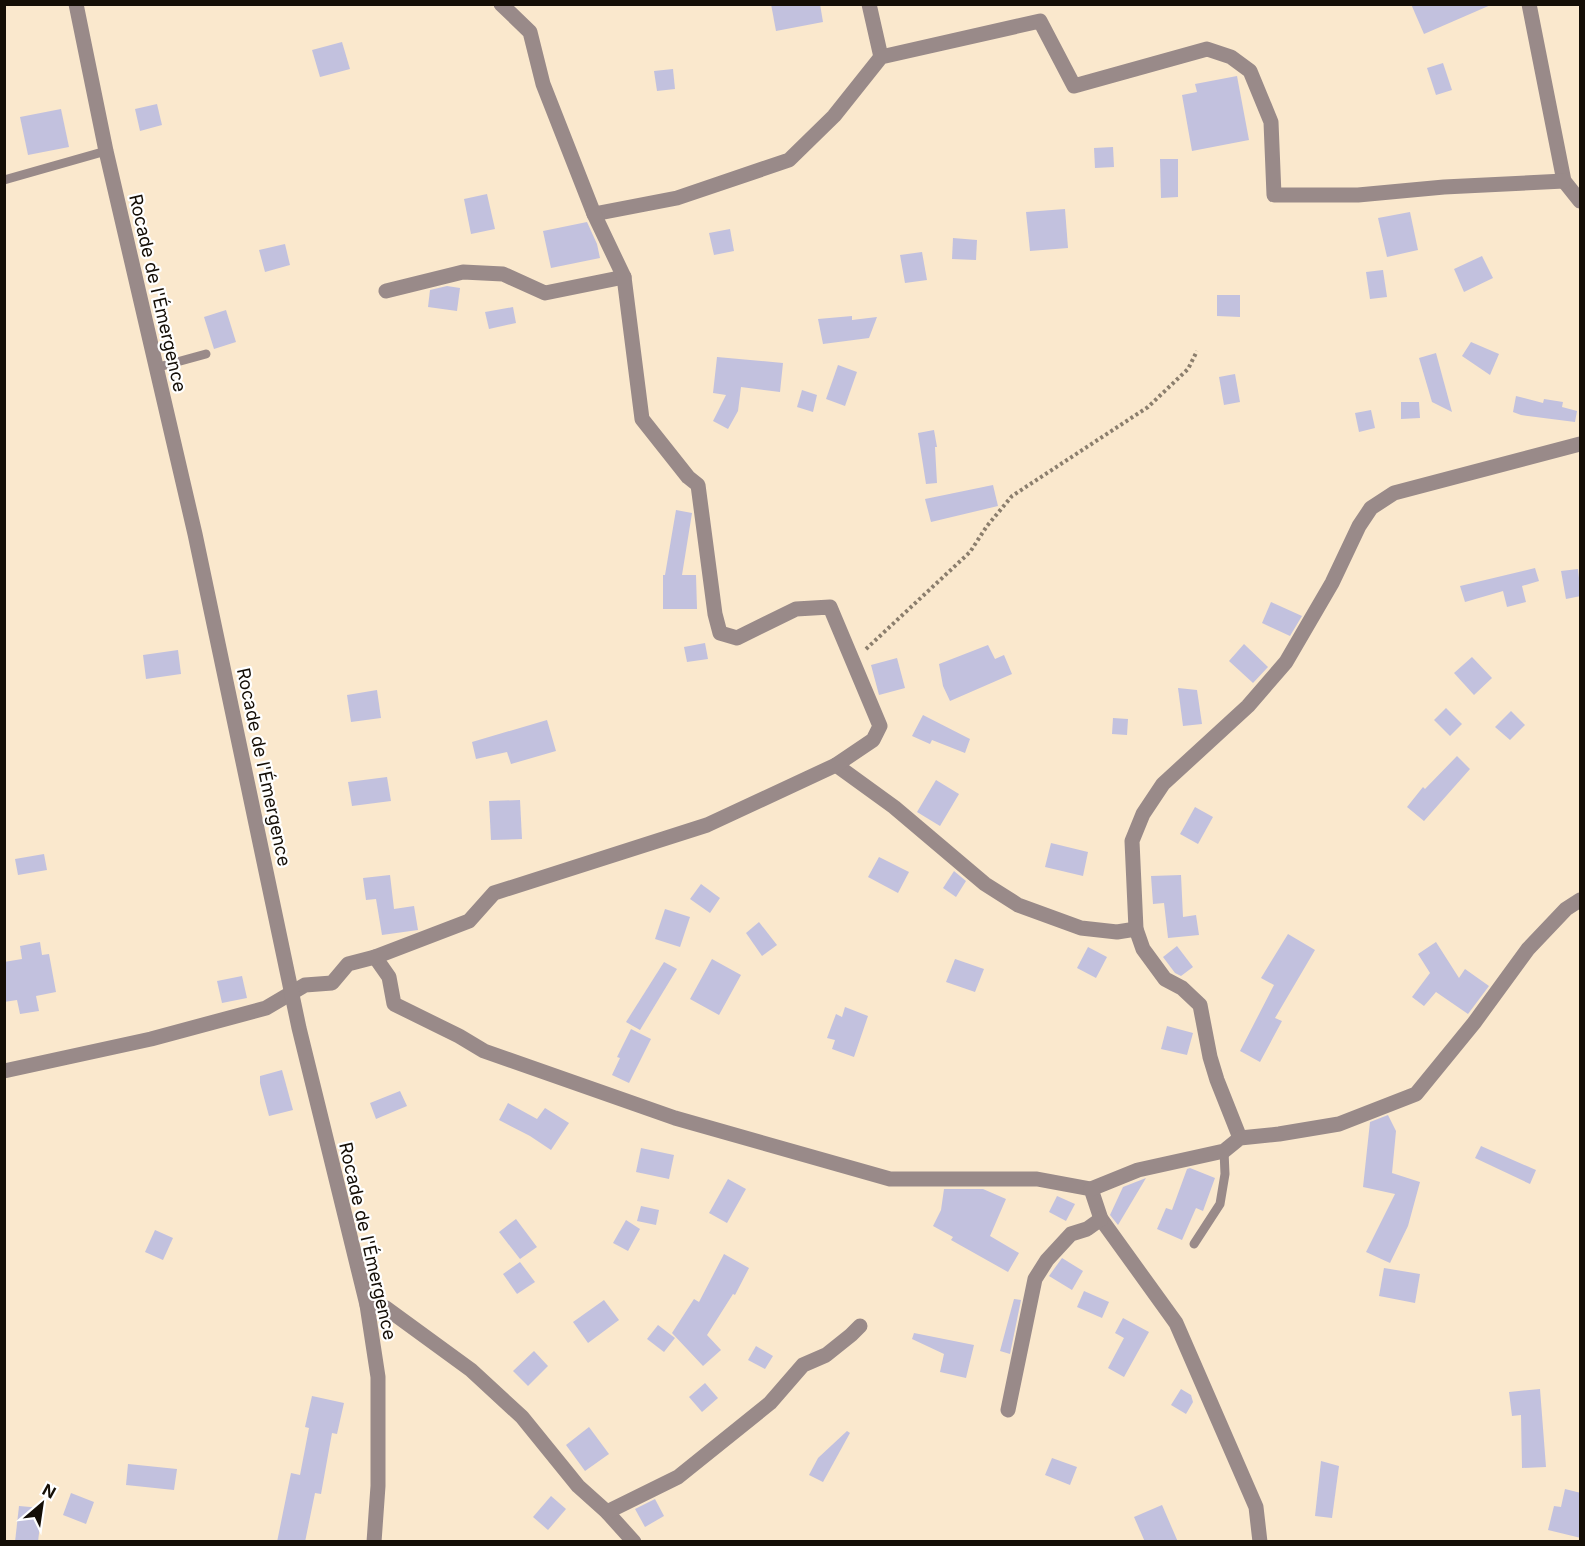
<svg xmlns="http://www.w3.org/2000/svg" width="1585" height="1546" viewBox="0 0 1585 1546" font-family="Inter,sans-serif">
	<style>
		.building { fill: #c2c1de }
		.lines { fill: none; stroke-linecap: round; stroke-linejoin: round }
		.path { stroke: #8b7e6d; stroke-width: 4; stroke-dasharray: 3 3; stroke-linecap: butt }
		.service { stroke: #998a89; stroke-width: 9 }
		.minor { stroke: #998a89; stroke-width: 15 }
		.tertiary { stroke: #998a89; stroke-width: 15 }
		.labels { text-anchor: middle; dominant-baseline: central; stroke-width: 4.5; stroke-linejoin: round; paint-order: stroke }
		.street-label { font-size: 18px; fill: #140e06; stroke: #fff }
	</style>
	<rect width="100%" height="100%" fill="#fae8cd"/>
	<g class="building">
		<path d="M771,4H820L823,22L776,31Z"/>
		<path d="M1411,4H1493L1424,34Z"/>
		<path d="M342,42L350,69L320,77L312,50Z"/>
		<path d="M1443,63L1452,90L1436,95L1427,68Z"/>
		<path d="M673,69L675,89L657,91L654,71Z"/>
		<path d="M1237,76L1249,140L1192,151L1182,95L1197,92L1195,84Z"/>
		<path d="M157,104L162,125L140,131L135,109Z"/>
		<path d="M61,109L69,147L28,155L20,117Z"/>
		<path d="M1113,147L1114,167L1095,168L1094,148Z"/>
		<path d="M1160,159H1178V197L1161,198Z"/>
		<path d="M487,194L495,229L471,234L464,199Z"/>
		<path d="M1065,209L1068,248L1030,251L1026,212Z"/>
		<path d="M1410,212L1418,250L1387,257L1378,218Z"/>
		<path d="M587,222L597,244L600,258L551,268L543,231Z"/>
		<path d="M730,229L734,251L714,255L709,233Z"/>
		<path d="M953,238L977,240L976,260L952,259Z"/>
		<path d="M285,244L290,265L265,272L259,250Z"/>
		<path d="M922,252L927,280L905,283L900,255Z"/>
		<path d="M1482,256L1493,278L1464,292L1454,269Z"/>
		<path d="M1383,270L1387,297L1370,299L1366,272Z"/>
		<path d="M447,286L460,288L457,311L428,307L430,290Z"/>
		<path d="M1217,295H1240V317L1217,316Z"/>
		<path d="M513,307L516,323L489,329L485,312Z"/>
		<path d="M226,310L236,342L214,349L204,317Z"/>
		<path d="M852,316V320L877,317L869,338L823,344L818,319Z"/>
		<path d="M1471,342L1499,354L1490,375L1462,356Z"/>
		<path d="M1436,353L1452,412L1432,402L1419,358Z"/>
		<path d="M717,357L783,363L780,392L741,387L738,411L728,429L713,421L726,395L713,393Z"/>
		<path d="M838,365L857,372L845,406L826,399Z"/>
		<path d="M1235,374L1240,402L1224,405L1219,377Z"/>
		<path d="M802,390L817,395L813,412L797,407Z"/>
		<path d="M1516,396L1543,403L1544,399L1563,402L1562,407L1577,411L1575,422L1521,415L1513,412Z"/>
		<path d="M1401,402H1419L1420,418L1401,419Z"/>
		<path d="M1371,410L1375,428L1359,432L1355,413Z"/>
		<path d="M934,430L937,447H935L937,483L926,484L918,433Z"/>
		<path d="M993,485L998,506L931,522L925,499Z"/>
		<path d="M676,510L692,513L682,575H696L697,609H663V575H665Z"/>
		<path d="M1535,568L1539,581L1522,586L1526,602L1507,607L1503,591L1465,602L1460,586Z"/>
		<path d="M1578,569L1581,596L1566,599L1561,571Z"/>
		<path d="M1271,602L1302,616L1290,636L1262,623Z"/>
		<path d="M705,643L708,659L687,662L684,647Z"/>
		<path d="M1244,644L1268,667L1253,683L1229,661Z"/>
		<path d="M988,645L995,659L1004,655L1012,674L950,701L943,686L939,664Z"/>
		<path d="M178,650L181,674L146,679L143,655Z"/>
		<path d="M1472,657L1492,678L1474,695L1454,673Z"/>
		<path d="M897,658L905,688L879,695L871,665Z"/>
		<path d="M1178,688L1197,690L1202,724L1183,726Z"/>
		<path d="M377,690L381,718L351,722L347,695Z"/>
		<path d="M1446,708L1462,724L1450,736L1434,720Z"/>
		<path d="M1511,711L1525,725L1510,740L1495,727Z"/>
		<path d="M923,715L970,739L965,753L932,740L930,744L912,736Z"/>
		<path d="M1113,718L1128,719L1127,735L1112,734Z"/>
		<path d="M547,720L556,751L511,764L507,752L476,759L472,742Z"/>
		<path d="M1457,756L1470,769L1424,821L1407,807L1423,787L1425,789Z"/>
		<path d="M387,777L391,801L352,806L348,782Z"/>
		<path d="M936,780L959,794L940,826L917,812Z"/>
		<path d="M520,800L522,839L491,840L489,801Z"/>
		<path d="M1195,807L1213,817L1198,844L1180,834Z"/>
		<path d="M1051,843L1088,852L1083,876L1045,867Z"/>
		<path d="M44,854L47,870L18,875L15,859Z"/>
		<path d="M879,857L909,872L898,893L868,877Z"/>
		<path d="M954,871L966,881L956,897L943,888Z"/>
		<path d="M390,875L394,909L414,906L418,930L382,935L376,899L366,900L363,878Z"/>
		<path d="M1181,875L1183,917L1196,915L1199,935L1168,938L1164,903L1153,904L1151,876Z"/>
		<path d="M701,884L720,898L710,913L690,899Z"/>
		<path d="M665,909L690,917L680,947L655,939Z"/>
		<path d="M759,922L777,945L762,956L746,933Z"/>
		<path d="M1288,934L1315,950L1275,1018L1282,1021L1260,1062L1240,1051L1274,985L1261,978Z"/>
		<path d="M40,942L42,955L49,954L56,992L36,996L39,1011L20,1014L17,1000L4,1002V962L22,959L20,946Z"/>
		<path d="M1436,942L1459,978L1465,969L1489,986L1468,1014L1436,992L1424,1006L1412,997L1430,973L1418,954Z"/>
		<path d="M1177,946L1193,967L1181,976L1175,973L1163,957Z"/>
		<path d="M1088,947L1107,957L1096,978L1077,968Z"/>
		<path d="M712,959L741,975L719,1015L690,999Z"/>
		<path d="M955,959L984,969L975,992L946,982Z"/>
		<path d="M664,962L677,969L640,1030L626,1022Z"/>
		<path d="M242,976L247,998L222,1003L217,981Z"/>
		<path d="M845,1007L868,1016L854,1057L832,1049L835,1040L827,1038L836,1014L842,1017Z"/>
		<path d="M1167,1026L1193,1033L1187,1055L1161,1049Z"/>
		<path d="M631,1029L651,1039L629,1083L612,1075L620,1058L617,1057Z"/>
		<path d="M282,1070L293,1110L269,1116L260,1083V1076Z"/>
		<path d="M400,1091L407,1106L376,1119L370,1103Z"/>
		<path d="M508,1103L537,1119L545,1108L569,1123L551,1150L530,1136L499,1120Z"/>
		<path d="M1388,1115L1396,1131L1392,1173L1420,1182L1408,1226L1390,1263L1366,1252L1395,1194L1363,1187L1370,1122Z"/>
		<path d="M1481,1146L1536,1170L1530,1184L1475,1158Z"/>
		<path d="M641,1148L674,1155L669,1179L636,1172Z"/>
		<path d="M1190,1168L1215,1178L1203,1211L1196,1208L1182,1240L1157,1229L1166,1208L1172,1210L1187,1169Z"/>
		<path d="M1146,1178L1118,1225L1110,1215L1123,1187Z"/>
		<path d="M728,1179L746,1189L727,1223L709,1213Z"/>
		<path d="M944,1189H983L1006,1199L990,1236L1019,1253L1008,1272L951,1240L953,1237L933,1226L941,1210Z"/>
		<path d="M1057,1196L1075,1204L1066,1221L1049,1212Z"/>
		<path d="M641,1206L659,1210L656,1225L637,1221Z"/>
		<path d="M516,1219L537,1247L520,1259L499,1232Z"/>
		<path d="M626,1220L640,1229L628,1251L613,1243Z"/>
		<path d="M155,1230L173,1238L163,1260L145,1252Z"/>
		<path d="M724,1254L749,1268L735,1295L733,1294L707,1335L721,1350L703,1366L672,1333L694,1299L699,1302Z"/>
		<path d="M1062,1258L1083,1271L1072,1290L1049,1276Z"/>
		<path d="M520,1262L535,1282L517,1294L503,1274Z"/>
		<path d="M1384,1268L1420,1274L1415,1303L1379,1296Z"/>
		<path d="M1084,1291L1109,1302L1102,1318L1077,1307Z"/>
		<path d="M1014,1299L1021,1300L1010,1354L1000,1351Z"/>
		<path d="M604,1300L619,1320L588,1343L573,1322Z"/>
		<path d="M1123,1318L1149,1332L1124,1377L1108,1368L1124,1338L1115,1333Z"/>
		<path d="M658,1325L675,1338L664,1352L647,1339Z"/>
		<path d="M914,1333L974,1345L966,1378L940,1372L944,1354L912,1339Z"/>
		<path d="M756,1346L773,1356L765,1369L748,1360Z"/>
		<path d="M534,1351L548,1366L528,1386L513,1371Z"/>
		<path d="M705,1383L718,1398L702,1412L689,1397Z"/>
		<path d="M1181,1389L1191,1395L1193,1402L1186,1414L1171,1405Z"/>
		<path d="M1540,1389L1546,1467L1522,1468L1521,1415L1512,1416L1509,1392Z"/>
		<path d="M312,1396L344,1403L337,1434L332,1433L321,1494L315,1493L305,1542H277L291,1473L300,1475L309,1428L305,1427Z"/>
		<path d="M589,1427L609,1454L585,1471L566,1445Z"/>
		<path d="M847,1431L850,1433L823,1482L809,1475L818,1458Z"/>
		<path d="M1052,1458L1077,1467L1070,1485L1045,1475Z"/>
		<path d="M1321,1461L1339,1466L1332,1518L1315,1516Z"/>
		<path d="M128,1464L177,1469L174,1490L126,1485Z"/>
		<path d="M1565,1489L1581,1493V1538L1548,1530L1554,1506L1561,1507Z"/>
		<path d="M71,1493L94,1502L86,1524L63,1515Z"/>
		<path d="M551,1496L566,1509L548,1530L533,1517Z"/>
		<path d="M655,1499L664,1516L645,1527L635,1509Z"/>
		<path d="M1162,1505L1178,1542H1145L1134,1517Z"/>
		<path d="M19,1506L42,1508L38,1542H15Z"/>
	</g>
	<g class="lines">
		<path class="path" d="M866,649L970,552L987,526L1012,496L1148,407L1188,369L1197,351"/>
		<g class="service">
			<path d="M4,180L106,151"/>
			<path d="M155,368L206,354"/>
			<path d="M1194,1244L1220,1204L1225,1174L1224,1151"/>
		</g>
		<g class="minor">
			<path d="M869,4L881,57"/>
			<path d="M1529,4L1564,181L1580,201"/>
			<path d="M594,214L677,198L789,160L834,116L881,57L1040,21L1074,86L1207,49L1231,57L1250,71L1271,122L1274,195H1358L1444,187L1564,181"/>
			<path d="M386,291L463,272L503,274L545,293L624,277"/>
			<path d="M836,765L894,807L985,884L1018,905L1081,928L1117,932L1136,929"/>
			<path d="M375,957L389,977L394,1004L459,1036L484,1051L675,1118L890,1179H1037L1091,1189L1101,1219L1176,1323L1256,1507L1260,1542"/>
			<path d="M4,1071L151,1039L266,1008L305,985L332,983L348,964L375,957L469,921L494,893L707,825L836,765L873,740L880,726L830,607L796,609L737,638L720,633L715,614L698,485L688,477L642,419L624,277L594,214L543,84L530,32L501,4"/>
			<path d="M1240,1138L1217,1080L1210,1057L1200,1005L1182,988L1165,979L1143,949L1136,929L1132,841L1143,814L1163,784L1248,706L1286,662L1332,583L1359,526L1371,508L1394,493L1580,444"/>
			<path d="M1091,1189L1138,1170L1224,1151L1240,1138L1279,1134L1339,1124L1416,1094L1474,1023L1528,949L1566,909L1580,900"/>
			<path d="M367,1305L386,1308L471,1370L522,1417L578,1486L607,1512L634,1542"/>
			<path d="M1008,1410L1035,1279L1047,1260L1071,1234L1087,1229L1101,1219"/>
			<path d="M607,1512L678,1477L770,1403L803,1365L826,1355L851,1335L860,1326"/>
		</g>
		<path class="tertiary" d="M76,4L106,151L195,534L299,1028L367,1305L378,1377V1486L374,1542"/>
	</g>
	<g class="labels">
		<g class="street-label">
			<text transform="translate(158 293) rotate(77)">Rocade de l'Émergence</text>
			<text transform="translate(264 767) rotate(78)">Rocade de l'Émergence</text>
			<text transform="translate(368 1241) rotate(77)">Rocade de l'Émergence</text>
		</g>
	</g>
	<rect width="1585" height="1546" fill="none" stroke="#140e06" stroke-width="12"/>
	<g transform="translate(42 1504) rotate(29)" stroke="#ffffff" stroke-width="4.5" paint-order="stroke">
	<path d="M0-4.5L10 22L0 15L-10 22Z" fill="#140e06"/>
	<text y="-9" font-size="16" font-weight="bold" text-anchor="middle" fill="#140e06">N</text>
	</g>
</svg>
